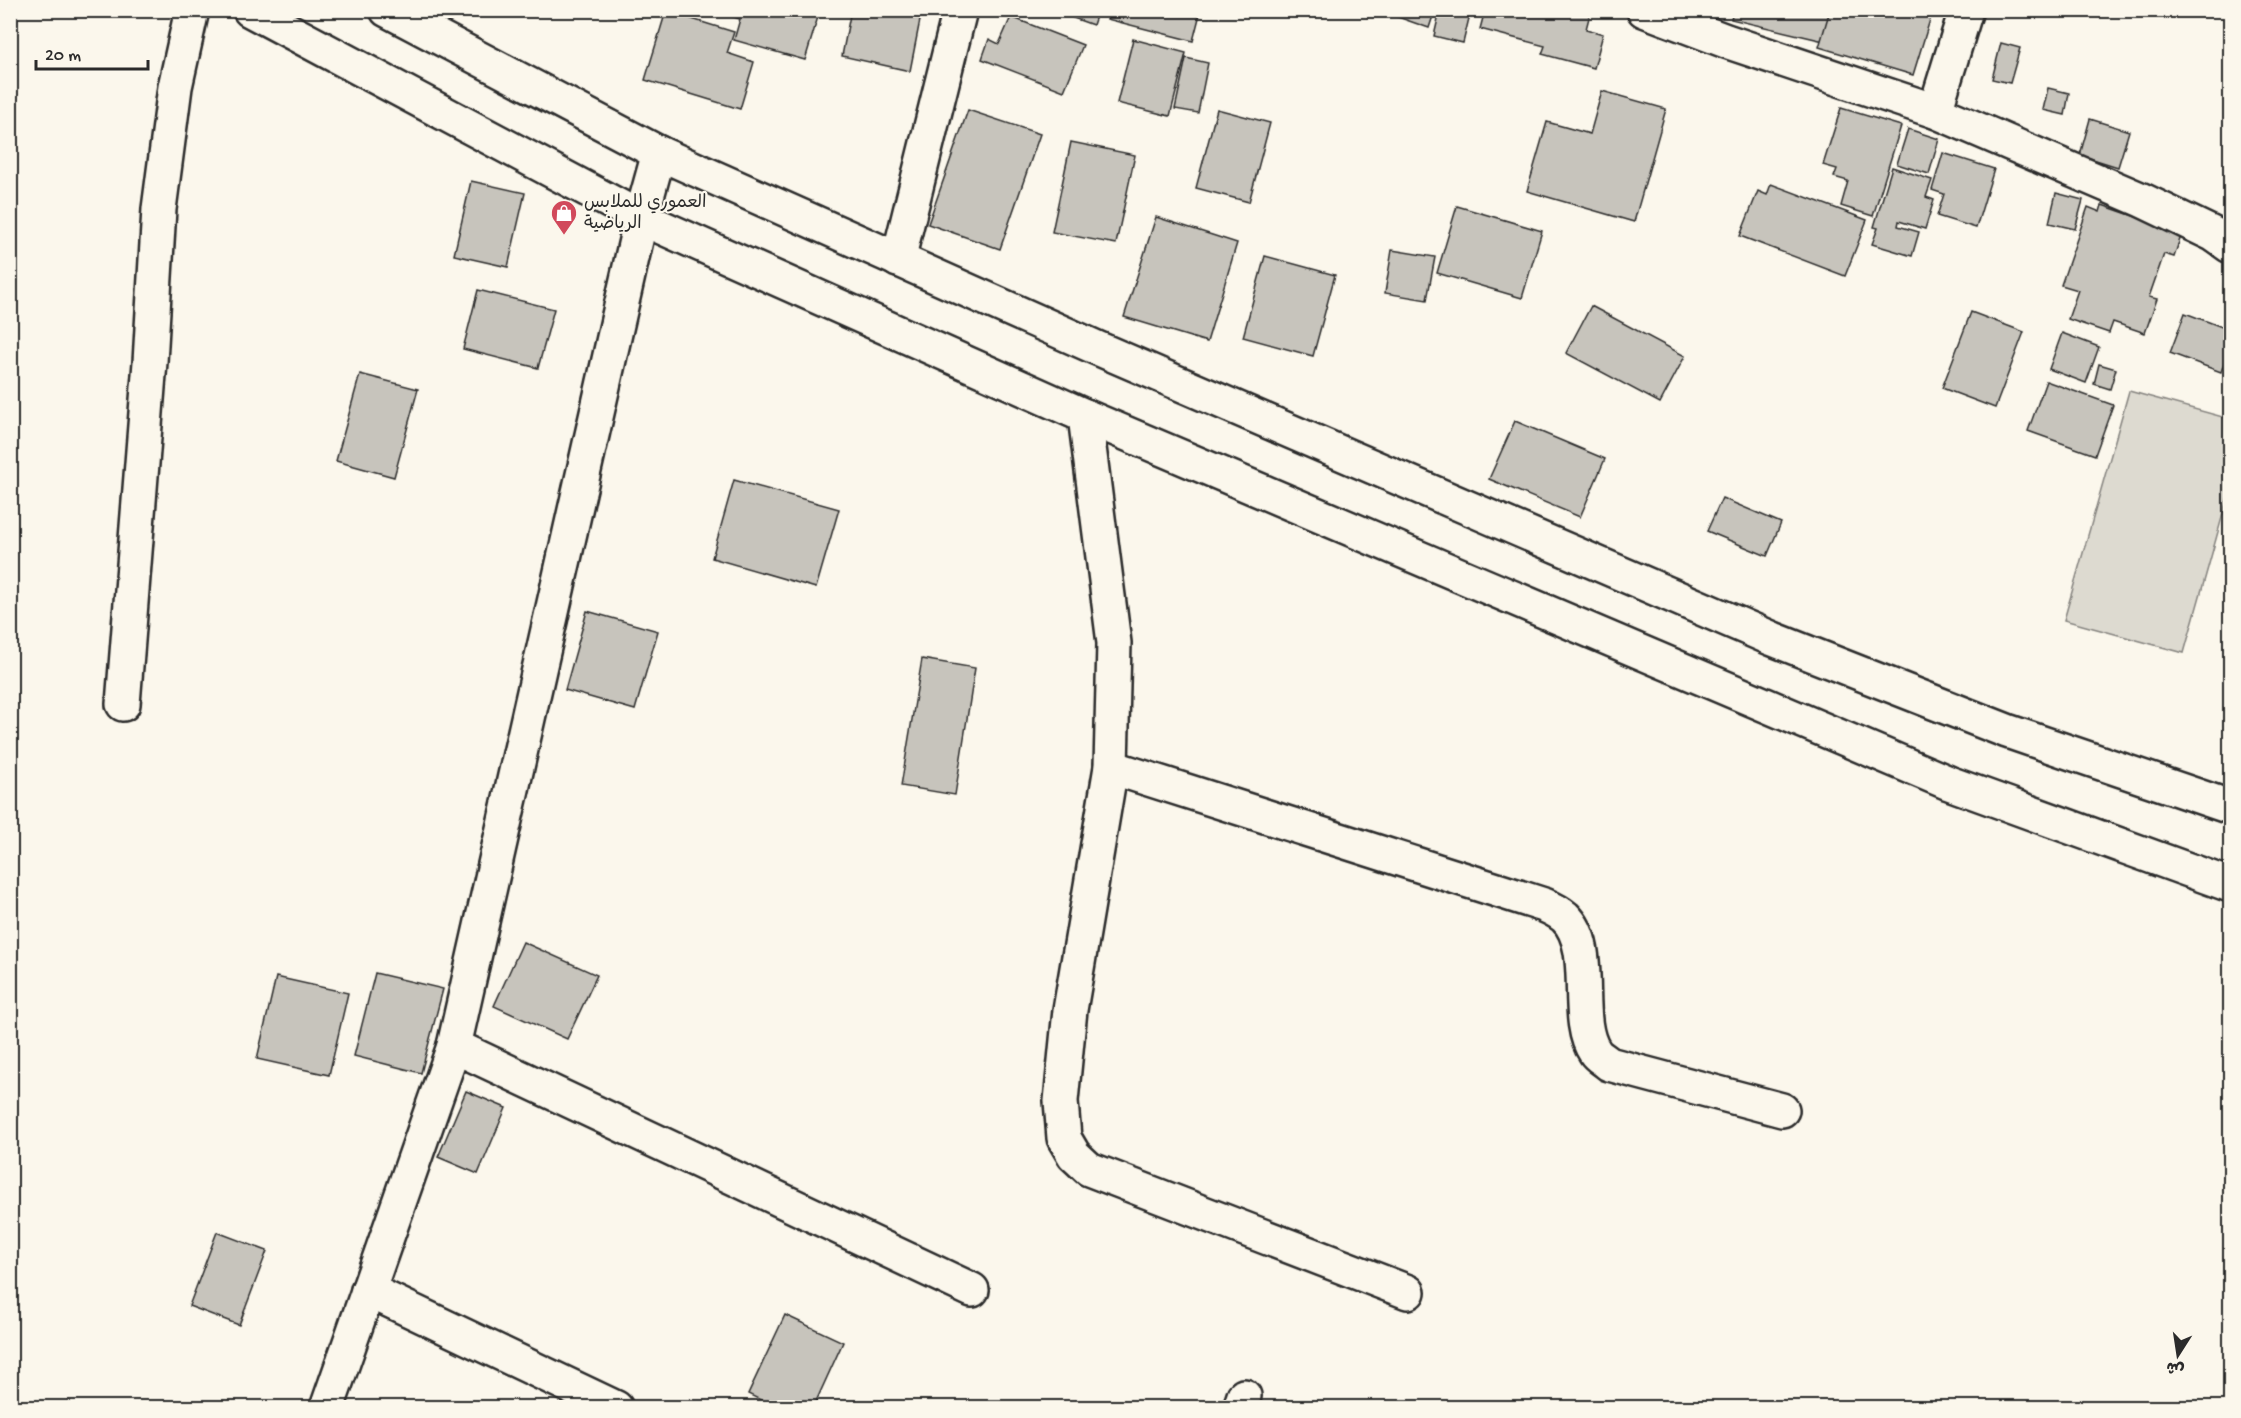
<svg xmlns="http://www.w3.org/2000/svg" width="2241" height="1418" viewBox="0 0 2241 1418" font-family="'Gochi Hand','Playpen Sans Arabic',sans-serif">
	<style>
		.green { fill: #dddad0; stroke: #84827e; stroke-width: 1.5 }
		.building { fill: #c7c4bc; stroke: #2b2b2b; stroke-width: 1.5 }
		.lines { fill: none; stroke-linecap: round; stroke-linejoin: round }
		.minor-casing { stroke: #2b2b2b; stroke-width: 38 }
		.secondary-casing { stroke: #2b2b2b; stroke-width: 38 }
		.minor { stroke: #fbf7ec; stroke-width: 33 }
		.secondary { stroke: #fbf7ec; stroke-width: 33 }
		.labels { text-anchor: middle; dominant-baseline: central; stroke-width: 4.5; stroke-linejoin: round; paint-order: stroke }
		.poi-label { font-size: 18px; fill: #2b2b2b; stroke: #fbf7ec; text-anchor: start }
	</style>
	<rect width="100%" height="100%" fill="#fbf7ec"/>
	<filter id="ink" filterUnits="userSpaceOnUse"><feTurbulence type="fractalNoise" baseFrequency=".0167" numOctaves="2"/><feDisplacementMap in="SourceGraphic" scale="12" xChannelSelector="R" yChannelSelector="G"/><feConvolveMatrix kernelMatrix="1 2 1 2 8 2 1 2 1" color-interpolation-filters="sRGB"/></filter>
	<g filter="url(#ink)">
		<path class="green" d="M2129,391L2230,419V489L2184,653L2064,620Z"/>
		<g class="building">
			<path d="M712,10H820L805,60L734,40L740,19Z"/>
			<path d="M851,10H922L910,71L842,56Z"/>
			<path d="M1051,10H1098L1093,25Z"/>
			<path d="M1109,10H1201L1193,41L1107,19Z"/>
			<path d="M1378,10H1435L1429,28Z"/>
			<path d="M1440,10H1471L1463,43L1434,36Z"/>
			<path d="M1485,10H1591L1586,29L1603,34L1594,68L1542,54L1545,46L1480,29Z"/>
			<path d="M1733,10L1800,11L1831,10L1824,41L1731,19Z"/>
			<path d="M1830,10H1933L1913,75L1819,47Z"/>
			<path d="M666,11L734,32L727,53L754,62L740,109L645,80Z"/>
			<path d="M1011,17L1083,45L1064,91L982,59L989,39L999,44Z"/>
			<path d="M1133,39L1186,53L1170,116L1117,103Z"/>
			<path d="M2001,43L2020,48L2010,83L1992,79Z"/>
			<path d="M1186,58L1208,63L1198,113L1175,109Z"/>
			<path d="M2048,88L2069,93L2065,115L2043,110Z"/>
			<path d="M1602,91L1666,109L1634,222L1527,191L1547,122L1590,134Z"/>
			<path d="M1841,108L1901,126L1873,216L1841,206L1848,181L1834,177L1837,169L1823,165Z"/>
			<path d="M1217,109L1270,123L1249,202L1196,188Z"/>
			<path d="M968,110L1040,134L1000,249L928,224Z"/>
			<path d="M2090,119L2129,131L2118,167L2080,155Z"/>
			<path d="M1908,129L1939,139L1929,174L1897,164Z"/>
			<path d="M1071,142L1135,155L1116,244L1052,232Z"/>
			<path d="M1943,153L1994,169L1976,228L1937,216L1944,194L1932,190Z"/>
			<path d="M1892,167L1932,180L1926,197L1934,200L1925,229L1899,221L1898,226L1919,232L1912,256L1872,244L1878,228L1874,227Z"/>
			<path d="M471,181L525,193L508,267L454,255Z"/>
			<path d="M1771,184L1867,220L1845,276L1740,236L1758,191L1767,195Z"/>
			<path d="M2056,193L2083,200L2075,229L2049,223Z"/>
			<path d="M2102,205L2182,233L2174,257L2164,254L2149,297L2157,299L2145,333L2113,322L2109,333L2068,319L2078,290L2061,285L2088,207L2100,212Z"/>
			<path d="M1457,206L1542,231L1522,298L1437,273Z"/>
			<path d="M1156,217L1237,243L1207,342L1124,317Z"/>
			<path d="M1392,250L1435,257L1427,300L1385,293Z"/>
			<path d="M1265,256L1335,275L1313,356L1243,337Z"/>
			<path d="M478,290L554,309L538,368L463,349Z"/>
			<path d="M1591,306L1685,356L1660,403L1566,353Z"/>
			<path d="M1971,312L2024,332L1995,408L1942,388Z"/>
			<path d="M2185,313L2230,330V346L2221,372L2170,353Z"/>
			<path d="M2062,333L2099,347L2086,383L2049,369Z"/>
			<path d="M2099,364L2116,369L2110,389L2094,384Z"/>
			<path d="M360,374L418,389L394,477L336,461Z"/>
			<path d="M2046,381L2113,405L2095,455L2028,431Z"/>
			<path d="M1515,421L1605,459L1580,517L1489,479Z"/>
			<path d="M734,480L839,509L816,588L712,558Z"/>
			<path d="M1722,498L1781,523L1767,556L1707,531Z"/>
			<path d="M587,611L658,631L635,710L565,690Z"/>
			<path d="M922,659L975,668L955,795L901,786Z"/>
			<path d="M523,942L597,975L567,1039L494,1006Z"/>
			<path d="M375,973L443,989L421,1073L354,1056Z"/>
			<path d="M276,977L348,993L329,1075L257,1059Z"/>
			<path d="M466,1091L506,1108L478,1174L438,1157Z"/>
			<path d="M217,1232L267,1251L239,1325L189,1306Z"/>
			<path d="M785,1315L843,1342L813,1408H777L748,1394Z"/>
		</g>
		<g class="lines">
			<g class="minor-casing">
				<g id="minor">
					<path d="M1644,10L1726,41L1935,111L2142,200L2213,234L2230,246"/>
					<path d="M1935,111L1966,10"/>
					<path d="M659,153L641,218L454,1046L972,1290"/>
					<path d="M898,260L960,10"/>
					<path d="M1085,416L1114,643L1111,767L1070,1010L1061,1101L1064,1138L1074,1155L1089,1169L1408,1292"/>
					<path d="M123,704L150,362L159,209L175,87L192,10"/>
					<path d="M1111,767L1544,905C1551,908 1559,912 1565,917C1597,948 1572,1019 1595,1052C1598,1057 1605,1060 1609,1064L1782,1110"/>
					<path d="M368,1290L616,1408"/>
					<path d="M327,1408L454,1046"/>
					<path d="M1240,1408L1244,1396"/>
				</g>
			</g>
			<g class="secondary-casing">
				<g id="secondary">
					<path d="M250,10L641,218L1085,416L1949,783L2230,885"/>
					<path d="M387,10L659,153L1097,348L1773,639L2007,731L2230,807"/>
				</g>
			</g>
			<use href="#minor" class="minor"/>
			<use href="#secondary" class="secondary"/>
		</g>
	</g>
	<defs>
		<g id="shop-pin" transform="scale(1.35)"><path d="M0 17L-7.5 6A9.5 9.5 0 1 1 7.5 6Z" fill="#d1495b" stroke="#fbf7ec"/><path d="M-5-2.5h2.3a2.7 3.5 0 0 1 5.4 0H5L5.5 6h-11ZM-1.5-2.5h3a1.5 2.3 0 0 0-3 0Z" fill="#fff"/></g>
	</defs>
	<g fill-rule="evenodd">
		<use href="#shop-pin" x="564" y="213"/>
	</g>
	<g class="labels">
		<g class="poi-label">
			<text x="584" y="203">العموري للملابس<tspan x="584" dy="21">الرياضية</tspan></text>
		</g>
	</g>
	<rect width="2241" height="1418" fill="none" stroke="#fbf7ec" stroke-width="36"/>
	<rect x="18" y="18" width="2205" height="1382" fill="none" stroke="#2b2b2b" stroke-width="2" filter="url(#ink)"/>
	<g transform="translate(2178 1355) rotate(192)" stroke="#fbf7ec" stroke-width="4.5" paint-order="stroke">
	<path d="M0-4.5L10 22L0 15L-10 22Z" fill="#2b2b2b"/>
	<text y="-9" font-size="16" font-weight="bold" text-anchor="middle" fill="#2b2b2b">ش</text>
	</g>
	<path d="M36 60v9h112v-9" fill="none" stroke="#2b2b2b" stroke-width="3"/>
	<text x="45" y="60" font-size="18" fill="#2b2b2b" stroke="#fbf7ec" stroke-width="4.5" paint-order="stroke">20 m</text>
</svg>
